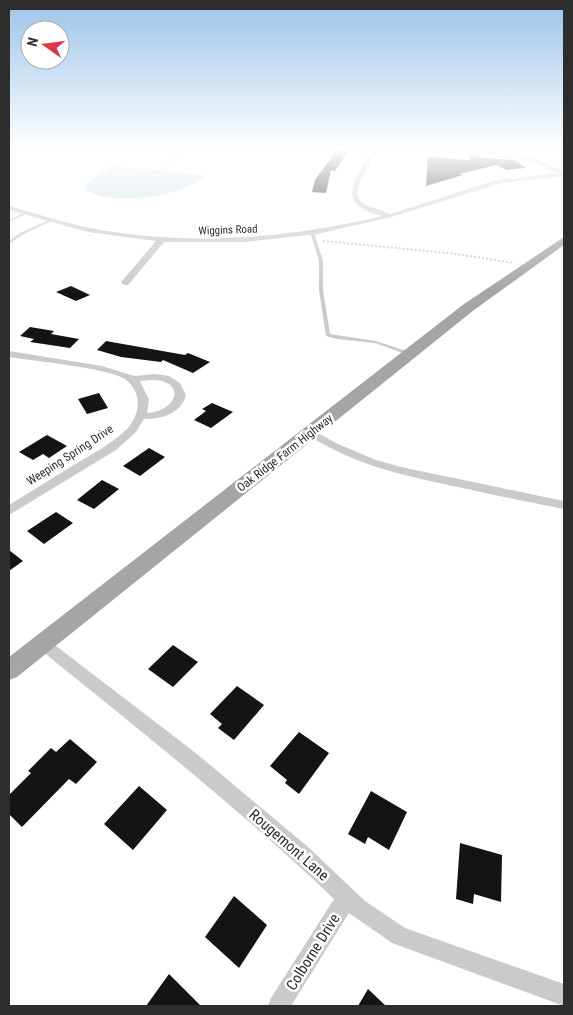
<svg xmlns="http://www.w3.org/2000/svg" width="573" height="1015" viewBox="0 0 573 1015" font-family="'Roboto Condensed',sans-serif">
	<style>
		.water { fill: #c8dde9 }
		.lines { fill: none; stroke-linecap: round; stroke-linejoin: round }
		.stream { stroke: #c8dde9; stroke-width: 2.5 }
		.building { fill: #141414 }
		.path { stroke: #cacaca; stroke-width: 2; stroke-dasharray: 2 2; stroke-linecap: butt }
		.lane { fill: #cacaca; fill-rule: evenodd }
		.street { fill: #cacaca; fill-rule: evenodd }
		.primary { fill: #a5a5a5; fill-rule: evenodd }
		.labels { text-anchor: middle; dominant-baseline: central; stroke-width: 5; stroke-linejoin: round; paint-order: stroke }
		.far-street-label { font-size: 11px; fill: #2d2d2d; stroke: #fff }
		.street-label { font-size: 12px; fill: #2d2d2d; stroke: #fff }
		.near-street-label { font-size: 15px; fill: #2d2d2d; stroke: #fff }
	</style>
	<rect width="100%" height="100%" fill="#fff"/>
	<path class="water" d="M113,166L205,175C186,197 109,207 85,189C88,178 103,171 113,166Z"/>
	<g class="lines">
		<path class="stream" d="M160,175L177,157L178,152L176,150"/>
	</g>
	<g class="building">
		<path d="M337,150H349L335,171L331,170L326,193L312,192L315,180Z"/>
		<path d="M469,156L514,160L526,168L506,170L497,165L459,174L463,175L426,186L428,157L469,160Z"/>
		<path d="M71,286L90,295L76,301L56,292Z"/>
		<path d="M30,327L54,331L51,334L79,339L70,348L30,342L34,339L20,336Z"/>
		<path d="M106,341L168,352L185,355L188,353L210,362L193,373L163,360L161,362L121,357L97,350Z"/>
		<path d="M99,393L108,408L87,414L78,399Z"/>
		<path d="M212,403L233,412L211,428L194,420L206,411L202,409Z"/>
		<path d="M47,435L67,446L49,458L43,454L33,460L19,452Z"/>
		<path d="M149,448L165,457L140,476L123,466Z"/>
		<path d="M102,480L119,489L94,509L77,500Z"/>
		<path d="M56,512L73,523L44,544L27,531Z"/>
		<path d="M9,550L23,561L9,571Z"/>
		<path d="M173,645L198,662L173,687L148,669Z"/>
		<path d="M237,686L264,705L234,740L218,728L222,724L210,714Z"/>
		<path d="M299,732L329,753L299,794L285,783L287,780L270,766Z"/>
		<path d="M70,739L97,762L76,784L69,779L22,827L9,814V795L31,773L28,771L51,748L56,752Z"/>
		<path d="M139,786L167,810L133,850L104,824Z"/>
		<path d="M371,791L407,812L389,850L368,837L365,844L348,834Z"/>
		<path d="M460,843L502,855L501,902L474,894L473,904L456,899Z"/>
		<path d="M234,896L267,925L239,968L205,937Z"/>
		<path d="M169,974L201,1006H146Z"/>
		<path d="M368,989L386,1006H358Z"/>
	</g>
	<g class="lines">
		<path class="path" d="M323,241L457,254L514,263"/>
		<g class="lane">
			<path d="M25,212L28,213L9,222V220Z"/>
			<path d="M51,219L54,220L22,235L9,244V241L20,233Z"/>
			<path d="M312,231L314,232L323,261V290L330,334L376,341L412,353V355H408L375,343L337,339L326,336L319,290V261L310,232Z"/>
		</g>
		<g class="street">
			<path d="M377,150H385L374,155L362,177L357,193L359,199L364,204L390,214L493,181L557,173L535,163L518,159L426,150C472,150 524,148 564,172V176L502,183L391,217L317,234L245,242H164L128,285H125L121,283L122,281L156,241L88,232L9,210V206C39,214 69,225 101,230C195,246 290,238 382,216C350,207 345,197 361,168C366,160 368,154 377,150Z"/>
			<path d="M9,351L102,366L134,376L155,374L169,376L180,383L186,395C181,414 161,419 144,419L136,432L116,450L9,515V505C32,491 54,477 77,463C94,453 113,443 127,429C141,414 142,391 125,379C107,368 34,361 9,357ZM151,380C187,380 178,411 147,413L149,400L140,381Z"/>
			<path d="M312,430L338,444L376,460L401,467L564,501V509C532,503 499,496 467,489C411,477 357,467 308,435L306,433Z"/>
			<path d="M42,637L47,639L197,754L308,847L365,901L405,928L564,984V1006L392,943L349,913L291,1006H268L271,998L334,899C240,809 138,729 37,647L34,643L37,639Z"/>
		</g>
		<path class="primary" d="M564,237V245L474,310L17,677L9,680V657L464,304Z"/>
	</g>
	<linearGradient id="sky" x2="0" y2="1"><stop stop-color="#9bc4e8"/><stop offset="0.51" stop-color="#fff"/><stop offset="1" stop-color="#fff" stop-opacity="0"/></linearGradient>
	<rect width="573" height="292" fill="url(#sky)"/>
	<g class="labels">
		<g class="far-street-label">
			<text transform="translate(228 230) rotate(-2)">Wiggins Road</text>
		</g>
		<g class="street-label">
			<text transform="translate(285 453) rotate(-38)">Oak Ridge Farm Highway</text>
			<text transform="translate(70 455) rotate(-33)">Weeping Spring Drive</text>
		</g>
		<g class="near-street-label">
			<text transform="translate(289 845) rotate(41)">Rougemont Lane</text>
			<text transform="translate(313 952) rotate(-58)">Colborne Drive</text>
		</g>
	</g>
	<rect width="573" height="1015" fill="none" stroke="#2d2d2d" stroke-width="20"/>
	<g transform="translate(45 45) rotate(284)"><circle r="24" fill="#ffffff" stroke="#ababab"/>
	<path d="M0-4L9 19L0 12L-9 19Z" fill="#db384a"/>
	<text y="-8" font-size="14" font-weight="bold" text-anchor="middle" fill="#2d2d2d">N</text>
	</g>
</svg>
